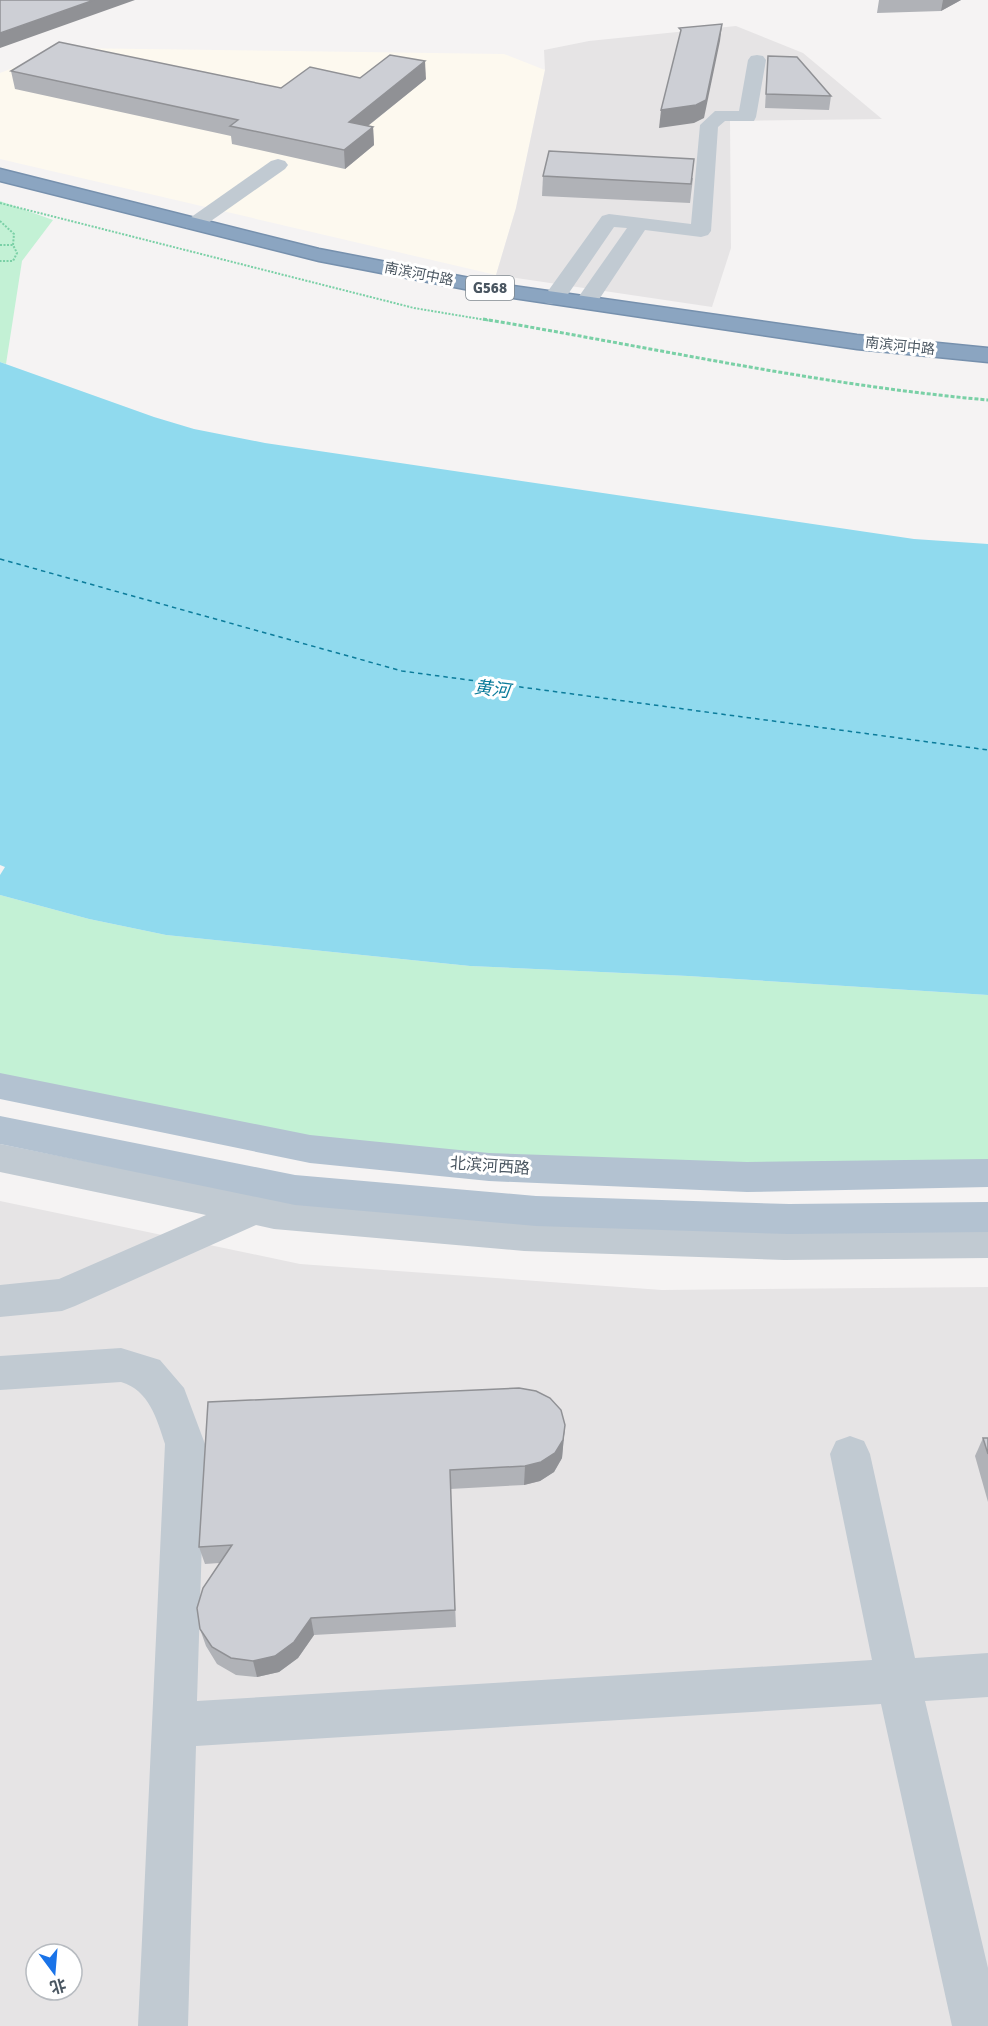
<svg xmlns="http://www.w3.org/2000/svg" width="988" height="2026" viewBox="0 0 988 2026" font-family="Signika,'Noto Sans SC',sans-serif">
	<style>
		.commercial { fill: #fdf9ef }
		.education { fill: #e6e4e5; fill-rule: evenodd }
		.green { fill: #c3f1d5 }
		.water { fill: #90daee }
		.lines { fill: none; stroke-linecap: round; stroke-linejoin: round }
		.ferry { stroke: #0c7c9b; stroke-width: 1.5; stroke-dasharray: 4.5 4; stroke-linecap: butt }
		.highway-casing { stroke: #7690ad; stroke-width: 3 }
		.path-far1 { stroke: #7ad0a6; stroke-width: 2; stroke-dasharray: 2 1.5; stroke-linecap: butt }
		.path { stroke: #7ad0a6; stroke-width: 3; stroke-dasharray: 4 2; stroke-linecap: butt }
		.minor { fill: #c1cad2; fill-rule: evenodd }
		.major { fill: #b3c2d1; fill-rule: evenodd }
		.highway { fill: #8ba5c1; fill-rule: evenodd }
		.wall { fill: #b0b2b7 }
		.shaded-wall { fill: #909195 }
		.building { fill: #cdcfd5; stroke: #909195; stroke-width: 1.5 }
		.labels { text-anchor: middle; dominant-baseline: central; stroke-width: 6; stroke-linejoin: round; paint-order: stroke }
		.far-street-label { font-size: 14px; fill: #4a5661; stroke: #fff }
		.shield { fill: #fff; stroke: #808990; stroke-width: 1.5 }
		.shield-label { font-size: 15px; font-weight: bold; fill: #4a5661 }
		.street-label { font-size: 16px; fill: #4a5661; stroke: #fff }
		.water-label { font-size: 18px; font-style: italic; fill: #0c7c9b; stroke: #fff }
	</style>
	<rect width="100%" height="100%" fill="#f5f3f3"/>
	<path class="commercial" d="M65,48L504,54L545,70L516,208L496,275L0,159V73Z"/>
	<g class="education">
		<path d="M736,26L803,53L882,119L730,121L731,248L712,307L496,275L516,208L545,70L544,50L589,41Z"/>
		<path d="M0,1201L300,1264L662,1290L988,1287V2026H0ZM36,1954H72V1990H36Z"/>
	</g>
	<g class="green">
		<path d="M0,201L53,220L22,261L6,364L0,362Z"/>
		<path d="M0,895L89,919L166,935L470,966L688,976L988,995V1174L489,1167L0,1086Z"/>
	</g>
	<path class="water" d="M0,362L154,417L194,429L265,443L914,539L988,544V995L688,976L470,966L166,935L89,919L0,895V875L5,867L0,865Z"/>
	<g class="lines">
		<path class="ferry" d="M0,559L402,671L988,750"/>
		<g class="highway-casing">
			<path id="highway" d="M0,169L319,249L506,285L857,335L988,348V362L857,349L506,297L319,261L0,181Z"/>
		</g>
		<g class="path-far1">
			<path d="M0,203L414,308L492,321"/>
			<path d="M0,221L14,234L13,245L17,253L13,261H0"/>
			<path d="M0,245H13"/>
		</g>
		<path class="path" d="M483,319C651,347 818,385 988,400"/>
		<g class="minor">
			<path d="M757,55L763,56L766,60L756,117L754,121H725L718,127L711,231L708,235L701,237L645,230L594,307L586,308L578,307L575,302L627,228L614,227L562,303L554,304L546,303L543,298L602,216L609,214L691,224L700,125L715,111H739L748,60L751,56Z"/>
			<path d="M278,159L285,161L288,165L285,169L201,228H187L184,224L187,220L271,161Z"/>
			<path d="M0,1144L254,1195L259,1193L274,1199L524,1221L784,1230L988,1228V1258L784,1260L524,1251L274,1229L256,1225L75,1306L62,1311L0,1317V1285L59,1279L206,1215L0,1172Z"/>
			<path d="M121,1348L160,1360L184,1388L205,1444L197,1701L872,1660L830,1454L836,1441L850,1436L864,1441L870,1454L915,1658L988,1653V1697L925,1701L988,1968V2026H952L881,1704L196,1746L188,2026H138L165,1444C157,1419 149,1390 121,1382L0,1390V1356Z"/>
		</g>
		<g class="major">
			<path d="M0,1073L310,1135L489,1153L747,1162L988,1159V1187L747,1192L489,1181L310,1163L0,1099Z"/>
			<path d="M0,1116L295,1175L536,1196L789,1204L988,1202V1232L789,1234L536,1226L295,1205L0,1144Z"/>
		</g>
		<use href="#highway" class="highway"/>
	</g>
	<g class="wall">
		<path d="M879,0H961L941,11L877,13Z"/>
		<path d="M768,56L831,96L829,110L765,108Z"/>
		<path d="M11,71L281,88L426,79L368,126L373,127L374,145L345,169L232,144L231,136L15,89Z"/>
		<path d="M543,176L693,178L690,203L542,196Z"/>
		<path d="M565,1425L562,1458L554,1472L540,1481L524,1485L450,1489L456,1627L314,1635L298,1658L279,1672L257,1677L236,1675L217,1664L206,1646L200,1629L219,1563L205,1564L199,1547Z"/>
		<path d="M983,1438H988V1502L975,1456Z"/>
	</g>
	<g class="shaded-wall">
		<path d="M94,0H135L0,48V33Z"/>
		<path d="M943,0H961L941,11Z"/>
		<path d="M722,24L720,41L704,118L694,123L659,128L661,110Z"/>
		<path d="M425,61L426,79L350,140L349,122Z"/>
		<path d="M373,127L374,145L345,169L344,150Z"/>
		<path d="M565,1425L562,1458L554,1472L540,1481L524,1485L525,1466Z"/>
		<path d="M311,1618L314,1635L298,1658L279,1672L257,1677L253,1661Z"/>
	</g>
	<g class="building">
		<path d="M0,0H94L0,33Z"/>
		<path d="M722,24L706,100L696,105L661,110L681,30L679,28Z"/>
		<path d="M59,42L281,88L310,67L360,78L390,55L425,61L349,122L373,127L344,150L230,126L238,120L11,71Z"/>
		<path d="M768,56L797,57L831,96L766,94Z"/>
		<path d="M549,151L694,159L691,184L543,176Z"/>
		<path d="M519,1388L536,1391L550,1398L561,1410L565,1425L563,1440L555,1453L541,1462L525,1466L450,1470L455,1610L311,1618L294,1642L275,1656L253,1661L231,1658L212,1647L200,1629L197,1608L203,1588L232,1545L199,1547L208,1402Z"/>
		<path d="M983,1438H988V1454Z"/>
	</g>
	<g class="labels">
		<g class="far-street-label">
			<text transform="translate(419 274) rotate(11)">南滨河中路</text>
			<text transform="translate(900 346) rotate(6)">南滨河中路</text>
		</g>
		<rect class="shield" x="466" y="276" width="48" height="24" rx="4.5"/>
		<g class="shield-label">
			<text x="490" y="288">G568</text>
		</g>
		<g class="street-label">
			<text transform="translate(490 1166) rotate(4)">北滨河西路</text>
		</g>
		<g class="water-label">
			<text transform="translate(492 689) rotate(7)">黄河</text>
		</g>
	</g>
	<g transform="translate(54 1972) rotate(164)"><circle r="28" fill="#ffffff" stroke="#b7bbc0" stroke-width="1.5"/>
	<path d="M0-4.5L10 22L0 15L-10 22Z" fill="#1a73e8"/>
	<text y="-9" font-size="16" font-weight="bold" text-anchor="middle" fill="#4a5661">北</text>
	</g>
</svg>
